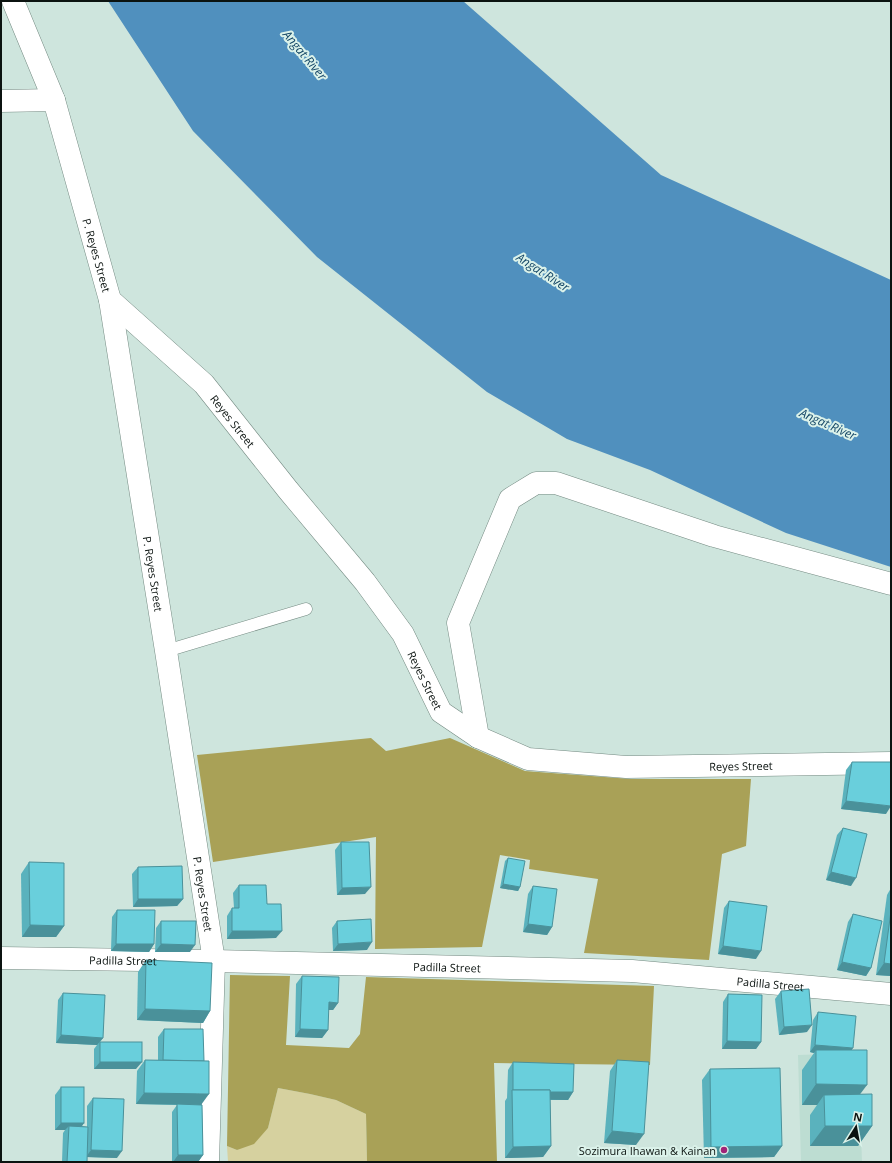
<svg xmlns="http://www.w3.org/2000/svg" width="892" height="1163" viewBox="0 0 892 1163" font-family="'Open Sans',sans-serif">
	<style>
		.built { fill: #bdddd2 }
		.green { fill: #d6d19f }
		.forest { fill: #a9a157 }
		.water { fill: #5090be }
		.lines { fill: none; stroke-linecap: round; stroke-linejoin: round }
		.service-casing { stroke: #748a82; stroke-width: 13 }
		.minor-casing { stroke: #748a82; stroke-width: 23 }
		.tertiary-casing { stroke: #748a82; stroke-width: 23 }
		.service { stroke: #fff; stroke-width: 12 }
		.minor { stroke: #fff; stroke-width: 22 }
		.tertiary { stroke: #fff; stroke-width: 22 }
		.wall { fill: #5ab2bd }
		.shaded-wall { fill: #4a919a }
		.building { fill: #69cfdc; stroke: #4a919a }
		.poi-dot { fill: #a12478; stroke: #dbf2ea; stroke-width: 1.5 }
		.labels { text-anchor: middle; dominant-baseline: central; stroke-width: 4; stroke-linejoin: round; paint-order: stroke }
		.street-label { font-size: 11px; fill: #0b1310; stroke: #dbf2ea }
		.poi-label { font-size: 11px; fill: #0b1310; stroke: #dbf2ea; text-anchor: end }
		.water-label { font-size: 12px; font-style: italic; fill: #144666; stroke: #dbf2ea }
	</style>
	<rect width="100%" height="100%" fill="#cee5dd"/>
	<path class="built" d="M858,1053L862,1162H801L798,1055Z"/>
	<path class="green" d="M278,1088L310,1094L336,1100L366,1114L367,1162H228L227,1146L237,1150L268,1128Z"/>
	<g class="forest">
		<path d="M371,738L386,751L450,738L525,771L631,779H751L746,846L722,854L709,960L584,953L598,879L529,869L530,860L500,855L482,947L375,949L376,837L213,862L197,755Z"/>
		<path d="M230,975L290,976L286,1045L349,1048L360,1034L366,977L654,986L650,1065L494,1063L497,1162H367L366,1114L336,1100L310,1094L278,1088L268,1128L254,1144L237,1150L227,1146Z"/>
	</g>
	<path class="water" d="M108,1H463L661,175L891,280V567L786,533L650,470L567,439L487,392L317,257L193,131Z"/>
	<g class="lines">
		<g class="service-casing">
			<path id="service" d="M166,651L306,609"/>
		</g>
		<g class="minor-casing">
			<g id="minor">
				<path d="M13,1L54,100"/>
				<path d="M478,737L458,623L510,499L536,483H556L714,536L891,584"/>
				<path id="s1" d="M1,958L214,961L632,971L891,994"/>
			</g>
		</g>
		<g class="tertiary-casing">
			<g id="tertiary">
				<path id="s2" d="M1,101L54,100L110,300L166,651L214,961L208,1162"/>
				<path id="s3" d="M110,300L204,384L288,490L365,582L403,634L441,712L478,737L528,759L626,767L891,763"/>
			</g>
		</g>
		<use href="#service" class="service"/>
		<use href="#minor" class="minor"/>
		<use href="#tertiary" class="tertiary"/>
	</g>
	<g class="wall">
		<path d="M852,762L886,814L841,809L846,770Z"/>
		<path d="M843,828L851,886L826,880L837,835Z"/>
		<path d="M341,842L365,894L337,895L335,850Z"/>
		<path d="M508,858L520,887L518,891L500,888L505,861Z"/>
		<path d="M29,862L64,926L56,937H22L21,874Z"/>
		<path d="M138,867L183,899L177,906L133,907L132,874Z"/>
		<path d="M239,885L267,904L276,938L227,939V916L232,908H234L233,893Z"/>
		<path d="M533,886L552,927L547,935L523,932L528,894Z"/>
		<path d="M891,888V976L876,975L887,895Z"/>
		<path d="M729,901L756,959L718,954L724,908Z"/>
		<path d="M117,910L154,944L149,952L111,951L112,917Z"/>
		<path d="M853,914L871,968L866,976L837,970L848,922Z"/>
		<path d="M161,921L190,952H155L156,928Z"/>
		<path d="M337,921L367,950L333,951L332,928Z"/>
		<path d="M146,960L210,1011L203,1023L137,1020L138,972Z"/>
		<path d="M302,976L338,1003L333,1010H328V1030L322,1038L295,1037L296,984Z"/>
		<path d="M781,991L807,1032L779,1035L775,999Z"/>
		<path d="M63,993L103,1038L100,1042L136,1069H94V1049L97,1045L56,1043L58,1000Z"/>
		<path d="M728,994L761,1042L756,1049H722L723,1002Z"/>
		<path d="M818,1012L852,1050L860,1095L872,1126L858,1146H810V1115L817,1105H802V1070L814,1053L810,1052L813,1020Z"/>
		<path d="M164,1029L202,1105L203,1155L198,1162H172V1112L177,1105L136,1104L137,1071L145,1060H158V1037Z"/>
		<path d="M617,1060L636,1145L604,1143L610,1071Z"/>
		<path d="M513,1062L573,1092L568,1100H550L551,1146L543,1157L505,1158V1101L507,1098L508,1070Z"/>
		<path d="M710,1069L782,1146L774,1157L704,1158L702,1080Z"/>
		<path d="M61,1087L84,1123L82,1126L87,1127V1106L93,1098L117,1158L87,1157V1162H62L63,1133L65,1130H55V1095Z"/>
	</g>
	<g class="shaded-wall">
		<path d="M846,801L891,806L886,814L841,809Z"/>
		<path d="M831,872L856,878L851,886L826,880Z"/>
		<path d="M503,884L520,887L518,891L500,888Z"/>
		<path d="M371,887L365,894L337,895L342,888Z"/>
		<path d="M138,899H183L177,906L133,907Z"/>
		<path d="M528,924L552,927L547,935L523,932Z"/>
		<path d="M30,925L64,926L56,937H22Z"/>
		<path d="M232,931H282L276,938L227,939Z"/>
		<path d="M372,942L367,950L333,951L338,944Z"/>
		<path d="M116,944H154L149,952L111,951Z"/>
		<path d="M161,944L195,945L190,952H155Z"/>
		<path d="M723,946L761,951L756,959L718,954Z"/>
		<path d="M842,962L871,968L866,976L837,970Z"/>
		<path d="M884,963L891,964V976L876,975Z"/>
		<path d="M329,1002L338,1003L333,1010H323Z"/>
		<path d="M145,1009L210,1011L203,1023L137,1020Z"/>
		<path d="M812,1025L807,1032L779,1035L784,1027Z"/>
		<path d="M300,1029L328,1030L322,1038L295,1037Z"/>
		<path d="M61,1035L103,1038L97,1045L56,1043Z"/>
		<path d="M727,1041L761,1042L756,1049H722Z"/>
		<path d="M815,1045L853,1048L848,1056L816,1050L814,1053L810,1052Z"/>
		<path d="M100,1062H142L136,1069H94Z"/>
		<path d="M816,1084L867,1085L852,1105L824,1095L817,1105H802Z"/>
		<path d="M513,1091L573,1092L568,1100L513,1099Z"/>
		<path d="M144,1093L209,1094L201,1105L136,1104Z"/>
		<path d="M61,1123H84L79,1130L69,1126L65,1130H55Z"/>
		<path d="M825,1126H872L858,1146H810Z"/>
		<path d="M612,1131L644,1134L636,1145L604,1143Z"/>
		<path d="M551,1146L543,1157L505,1158L513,1147Z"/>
		<path d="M782,1146L774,1157L704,1158L711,1147Z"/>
		<path d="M91,1150L122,1151L117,1158L86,1157Z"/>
		<path d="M178,1155H203L198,1162H173Z"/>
	</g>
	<g class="building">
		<path d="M852,762H891V806L846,801Z"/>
		<path d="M843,828L867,834L856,878L831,872Z"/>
		<path d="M341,842H369L371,887L342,888Z"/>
		<path d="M508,858L525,861L520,887L503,884Z"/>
		<path d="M29,862L64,863V926L30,925Z"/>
		<path d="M182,866L183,899H138V867Z"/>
		<path d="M239,885H266L267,904H281L282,931H232V908H239Z"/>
		<path d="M533,886L557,889L552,927L528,924Z"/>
		<path d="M729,901L767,906L761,951L723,946Z"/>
		<path d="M117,910H155L154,944H116Z"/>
		<path d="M891,911V964L884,963Z"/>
		<path d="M853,914L882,921L871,968L842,962Z"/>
		<path d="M371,919L372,942L338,944L337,921Z"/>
		<path d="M161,921H196L195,945L161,944Z"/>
		<path d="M146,960L212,963L210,1011L145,1009Z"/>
		<path d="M302,976L339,977L338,1003L329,1002L328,1030L300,1029Z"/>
		<path d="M809,989L812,1025L784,1027L781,991Z"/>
		<path d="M63,993L105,995L103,1038L61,1035Z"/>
		<path d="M728,994L762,995L761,1042L727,1041Z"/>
		<path d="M818,1012L856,1016L853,1048L815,1045Z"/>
		<path d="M164,1029H203L204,1061L163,1060Z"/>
		<rect x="100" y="1042" width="42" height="20"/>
		<path d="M816,1050H867V1085L816,1084Z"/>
		<path d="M145,1060L209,1061V1094L144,1093Z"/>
		<path d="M617,1060L649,1062L644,1134L612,1131Z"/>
		<path d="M513,1062L574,1064L573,1092H550V1090H513Z"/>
		<path d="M780,1068L782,1146L711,1147L710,1069Z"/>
		<rect x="61" y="1087" width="23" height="36"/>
		<path d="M512,1090H550L551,1146L513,1147Z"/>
		<path d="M872,1094V1126H825L824,1095Z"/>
		<path d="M93,1098L124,1099L122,1151L91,1150Z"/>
		<path d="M177,1104L202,1105L203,1155H178Z"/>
		<path d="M69,1126L88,1127L87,1162H67Z"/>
	</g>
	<circle class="poi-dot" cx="724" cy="1150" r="4"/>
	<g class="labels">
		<g class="street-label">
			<text stroke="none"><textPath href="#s2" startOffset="214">P. Reyes Street</textPath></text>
			<text stroke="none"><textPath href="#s3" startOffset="173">Reyes Street</textPath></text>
			<text stroke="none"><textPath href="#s2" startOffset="538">P. Reyes Street</textPath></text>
			<text stroke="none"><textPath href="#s3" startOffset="497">Reyes Street</textPath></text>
			<text stroke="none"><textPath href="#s3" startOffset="845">Reyes Street</textPath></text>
			<text stroke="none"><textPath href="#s2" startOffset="862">P. Reyes Street</textPath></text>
			<text stroke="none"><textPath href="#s1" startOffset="122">Padilla Street</textPath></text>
			<text stroke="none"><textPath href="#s1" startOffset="446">Padilla Street</textPath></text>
			<text stroke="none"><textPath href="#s1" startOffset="770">Padilla Street</textPath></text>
		</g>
		<g class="poi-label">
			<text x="716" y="1150">Sozimura Ihawan &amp; Kainan</text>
		</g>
		<g class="water-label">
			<text transform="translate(305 55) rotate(50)">Angat River</text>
			<text transform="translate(543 272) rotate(33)">Angat River</text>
			<text transform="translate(828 424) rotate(24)">Angat River</text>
		</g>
	</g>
	<rect width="892" height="1163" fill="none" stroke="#0b1310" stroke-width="4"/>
	<g transform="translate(856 1127) rotate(11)" stroke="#dbf2ea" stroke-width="3" paint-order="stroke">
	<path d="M0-3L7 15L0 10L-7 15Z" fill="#0b1310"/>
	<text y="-6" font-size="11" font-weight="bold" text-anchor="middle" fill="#0b1310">N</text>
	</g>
</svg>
